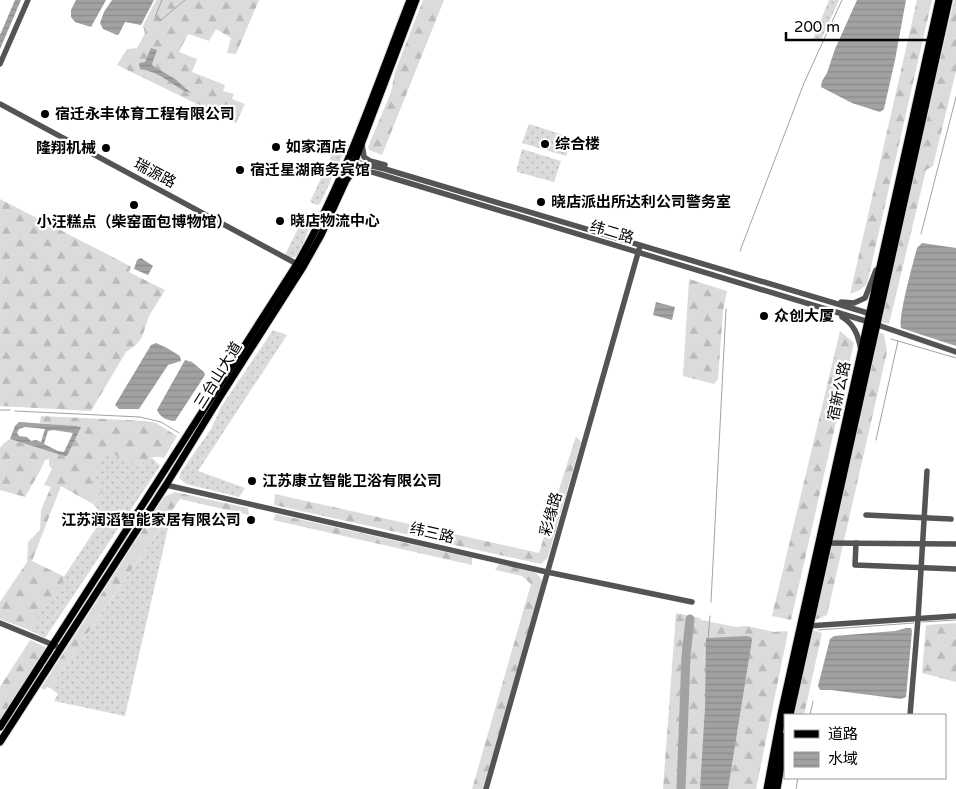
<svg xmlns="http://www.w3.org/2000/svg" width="956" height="789" viewBox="0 0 956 789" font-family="'Varela Round','Noto Sans SC',sans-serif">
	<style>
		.grass { fill: url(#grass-dots) }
		.forest { fill: url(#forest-firs) }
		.water { fill: url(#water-rules); fill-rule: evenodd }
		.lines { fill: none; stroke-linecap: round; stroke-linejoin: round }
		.stream { stroke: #a2a2a2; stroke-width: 1 }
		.river { stroke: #a2a2a2; stroke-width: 9 }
		.major-casing { stroke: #dbdbdb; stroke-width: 9 }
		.highway-casing { stroke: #dbdbdb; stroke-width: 11 }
		.minor { stroke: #545454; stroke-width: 5.5 }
		.major { stroke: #000; stroke-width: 7 }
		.highway { stroke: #000; stroke-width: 9 }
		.poi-dot { fill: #000; stroke: #fff; stroke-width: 2 }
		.labels { text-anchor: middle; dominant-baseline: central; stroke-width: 4.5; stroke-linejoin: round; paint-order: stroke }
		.poi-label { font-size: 15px; font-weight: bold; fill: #000; stroke: #fff; text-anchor: start }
		.street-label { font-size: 15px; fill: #000; stroke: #fff }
	</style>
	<defs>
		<pattern id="grass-dots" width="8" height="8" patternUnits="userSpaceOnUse" patternTransform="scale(1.25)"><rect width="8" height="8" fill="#dbdbdb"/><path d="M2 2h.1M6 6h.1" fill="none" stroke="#bababa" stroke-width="1.8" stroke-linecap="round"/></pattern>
		<pattern id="forest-firs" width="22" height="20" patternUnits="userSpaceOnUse" patternTransform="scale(1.25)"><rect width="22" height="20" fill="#dbdbdb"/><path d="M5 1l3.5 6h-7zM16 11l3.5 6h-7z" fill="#bababa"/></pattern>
		<pattern id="water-rules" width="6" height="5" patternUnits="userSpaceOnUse" patternTransform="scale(1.25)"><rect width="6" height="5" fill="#a2a2a2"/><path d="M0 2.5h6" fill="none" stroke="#8a8a8a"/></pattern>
	</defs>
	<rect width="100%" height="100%" fill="#fff"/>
	<g class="grass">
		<path d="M829,0H839L820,42L813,39Z"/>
		<path d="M529,124L573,138L566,156L522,143Z"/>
		<path d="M326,145L344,152L320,204L317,205L310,202L332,154L324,150Z"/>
		<path d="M522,149L561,161L554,182L517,172V168Z"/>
		<path d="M306,212L312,216L313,219L299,253C294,259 291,258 285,255Z"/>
		<path d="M273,330L287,335L198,471L245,488L239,497L186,484L179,478L181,472L211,429L221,407Z"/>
		<path d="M106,450L140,466L146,459L152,458L160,466L45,638L29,630L104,516L93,504L105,489L91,483Z"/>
		<path d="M172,511L125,716L54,701L58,694L50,688Z"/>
	</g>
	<g class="forest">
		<path d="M156,0H259L236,54L227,53L231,38L216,29L209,41L188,34L179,52L197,59L192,72L225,85L223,91L234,94L232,99L245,104L236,123L117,65L127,49L137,48L145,33L143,26Z"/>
		<path d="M423,0H444L382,155L369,150L368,147L391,92L395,72Z"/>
		<path d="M917,0H932L867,284L860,290L850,294Z"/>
		<path d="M954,0H956V71L933,166L926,170L889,324L880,322Z"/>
		<path d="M0,199L130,266L131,267L129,272L165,290L149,316L142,337L136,345L126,352L91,411L0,406Z"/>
		<path d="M689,279L727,291L723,311L718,379L714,384L683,376Z"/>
		<path d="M840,331L854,343L791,620L772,616Z"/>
		<path d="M877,332L884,334L887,352L827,615L813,621Z"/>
		<path d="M41,416L146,421L156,423L177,436L164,458C154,455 146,458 140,466L106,451L91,483L105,488L93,504L61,486L32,561L65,577L29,630L0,619V602L27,562L28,542L40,530L41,510L51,487L44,485L52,469L49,466V459L45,460L39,473L25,497L0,490V448L4,443L10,439L64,456H67L80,427L40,423Z"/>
		<path d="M576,436L581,442L548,557L541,564L274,505L275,494L539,553Z"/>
		<path d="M175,492L248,508L249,515L180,499L50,688L47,687L44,690L41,688L164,497Z"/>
		<path d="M276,514L472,558V565L273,520Z"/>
		<path d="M499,564C511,566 540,568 542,582L484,789H472L531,584L522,576L495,570Z"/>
		<path d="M676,613L700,618L701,620L736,627L747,626L774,632L786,631L788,632L756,789H663Z"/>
		<path d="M956,623V682L922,673L926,625Z"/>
		<path d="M812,630L822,633L804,715H792L810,633Z"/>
		<path d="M30,640L45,647V650L0,722V687Z"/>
	</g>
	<g class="water">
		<path d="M15,0H21L0,49V35Z"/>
		<path d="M76,0H106L91,27L75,22L71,17V10Z"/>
		<path d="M112,0H154L141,25L125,22L119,34L117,35L103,29L100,23L104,12Z"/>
		<path d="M857,0H906L895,60L884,109L880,112L852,103L821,87L822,81L827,73L835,49Z"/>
		<path d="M151,48L157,50L152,64L153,66L175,79L191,93C171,87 165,73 140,69L139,63L145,62Z"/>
		<path d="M922,243L956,248V346L901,328C898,317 913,263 917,248Z"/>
		<path d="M141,258L153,266L148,275L134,269L137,260Z"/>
		<path d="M656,302L675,307L672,320L653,315Z"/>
		<path d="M156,343L167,348L180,356L181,361L168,365L139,409H119L115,405L151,345Z"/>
		<path d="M185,360L192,362L204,372L205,375L175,421C167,421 160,417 157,410Z"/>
		<path d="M19,422L76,426L81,427L67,456H64L10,439L15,426ZM25,427L45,429L41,442L36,440L31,441L27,437L19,436L17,433L19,429ZM53,430L73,433L64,452L58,451L44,444L48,431Z"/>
		<path d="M906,628H911L912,631L906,697L901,699L831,690H820L818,686L830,639L834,636L895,631Z"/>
		<path d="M746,636L751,637L752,640L728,789H700L705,708L706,638Z"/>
	</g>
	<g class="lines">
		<g class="stream">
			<path d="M162,0L155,17L161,20L185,0"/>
			<path d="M921,234L956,97"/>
			<path d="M740,251L804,83L842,0"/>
			<path d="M891,339L956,358"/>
			<path d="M0,410H10"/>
			<path d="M15,411L140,417L161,422L179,433"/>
			<path d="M876,440L898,341"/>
			<path d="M711,602L726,309"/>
			<path d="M922,622L956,620"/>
			<path d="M818,630L914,623"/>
			<path d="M708,639L710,616"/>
			<path d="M810,715L813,701"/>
			<path d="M796,789L798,778"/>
		</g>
		<path class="river" d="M681,789L686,656L690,619"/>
		<g class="major-casing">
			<g id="major">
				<path d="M0,727L297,264C345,181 375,89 410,0"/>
				<path d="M0,742L166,485L220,397L303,267L321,235L354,163L416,0"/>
			</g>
		</g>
		<g class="highway-casing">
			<g id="highway">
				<path d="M789,715L948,0"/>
				<path d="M768,789L782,714L940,0"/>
				<path d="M776,789L785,737"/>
			</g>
		</g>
		<g class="minor">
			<path d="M0,64L28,0"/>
			<path d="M0,104L297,264"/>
			<path d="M362,144L364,157L370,161L385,165"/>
			<path d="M351,168L359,163L385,169L871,314"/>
			<path d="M348,179C356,169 368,171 379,174L869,322L956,352"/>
			<path d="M841,302L854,303L865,298L876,270"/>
			<path d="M842,317C855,325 858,335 861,350"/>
			<path d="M166,485L547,572L692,602"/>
			<path d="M866,515L951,519"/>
			<path d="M824,543L956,544"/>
			<path d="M856,543L855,565L956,569"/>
			<path d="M0,623L56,646"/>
			<path d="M808,626L956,616"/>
			<path d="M910,715L918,619L927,471"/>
			<path d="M486,789L640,246"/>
		</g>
		<use href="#major" class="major"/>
		<use href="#highway" class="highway"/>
	</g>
	<g class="poi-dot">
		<circle cx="45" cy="114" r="5"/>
		<circle cx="545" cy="144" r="5"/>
		<circle cx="276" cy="147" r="5"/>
		<circle cx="106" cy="148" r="5"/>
		<circle cx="240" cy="170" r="5"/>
		<circle cx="541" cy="202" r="5"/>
		<circle cx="134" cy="205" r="5"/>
		<circle cx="280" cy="221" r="5"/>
		<circle cx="764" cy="316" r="5"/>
		<circle cx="252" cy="481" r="5"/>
		<circle cx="251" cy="520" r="5"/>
	</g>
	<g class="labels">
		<g class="poi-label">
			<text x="55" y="114">宿迁永丰体育工程有限公司</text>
			<text x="555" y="144">综合楼</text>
			<text x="286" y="147">如家酒店</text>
			<text x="96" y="148" text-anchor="end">隆翔机械</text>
			<text x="250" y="170">宿迁星湖商务宾馆</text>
			<text x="551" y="202">晓店派出所达利公司警务室</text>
			<text x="290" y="221">晓店物流中心</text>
			<text x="134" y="222" text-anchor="middle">小汪糕点（柴窑面包博物馆）</text>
			<text x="774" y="316">众创大厦</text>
			<text x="262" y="481">江苏康立智能卫浴有限公司</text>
			<text x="241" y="520" text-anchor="end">江苏润滔智能家居有限公司</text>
		</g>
		<g class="street-label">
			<text transform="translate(155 173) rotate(28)">瑞源路</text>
			<text transform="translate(612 232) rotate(17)">纬二路</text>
			<text transform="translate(218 375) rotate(-58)">三台山大道</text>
			<text transform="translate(839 391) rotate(-78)">宿新公路</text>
			<text transform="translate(551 514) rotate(-74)">彩缘路</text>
			<text transform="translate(432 533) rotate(13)">纬三路</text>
		</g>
	</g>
	<rect x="784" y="714" width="162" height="65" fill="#ffffff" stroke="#999999"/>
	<rect x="794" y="730" width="25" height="8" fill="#000000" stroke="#999999"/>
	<text x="828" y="739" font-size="15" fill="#000000">道路</text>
	<rect x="794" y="752" width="25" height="15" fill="url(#water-rules)" stroke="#999999"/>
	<text x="828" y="764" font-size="15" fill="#000000">水域</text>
	<path d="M786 32v8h144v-8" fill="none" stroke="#000000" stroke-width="2.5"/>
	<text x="794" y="32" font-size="15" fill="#000000" stroke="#ffffff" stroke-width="4" paint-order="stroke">200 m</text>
</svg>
